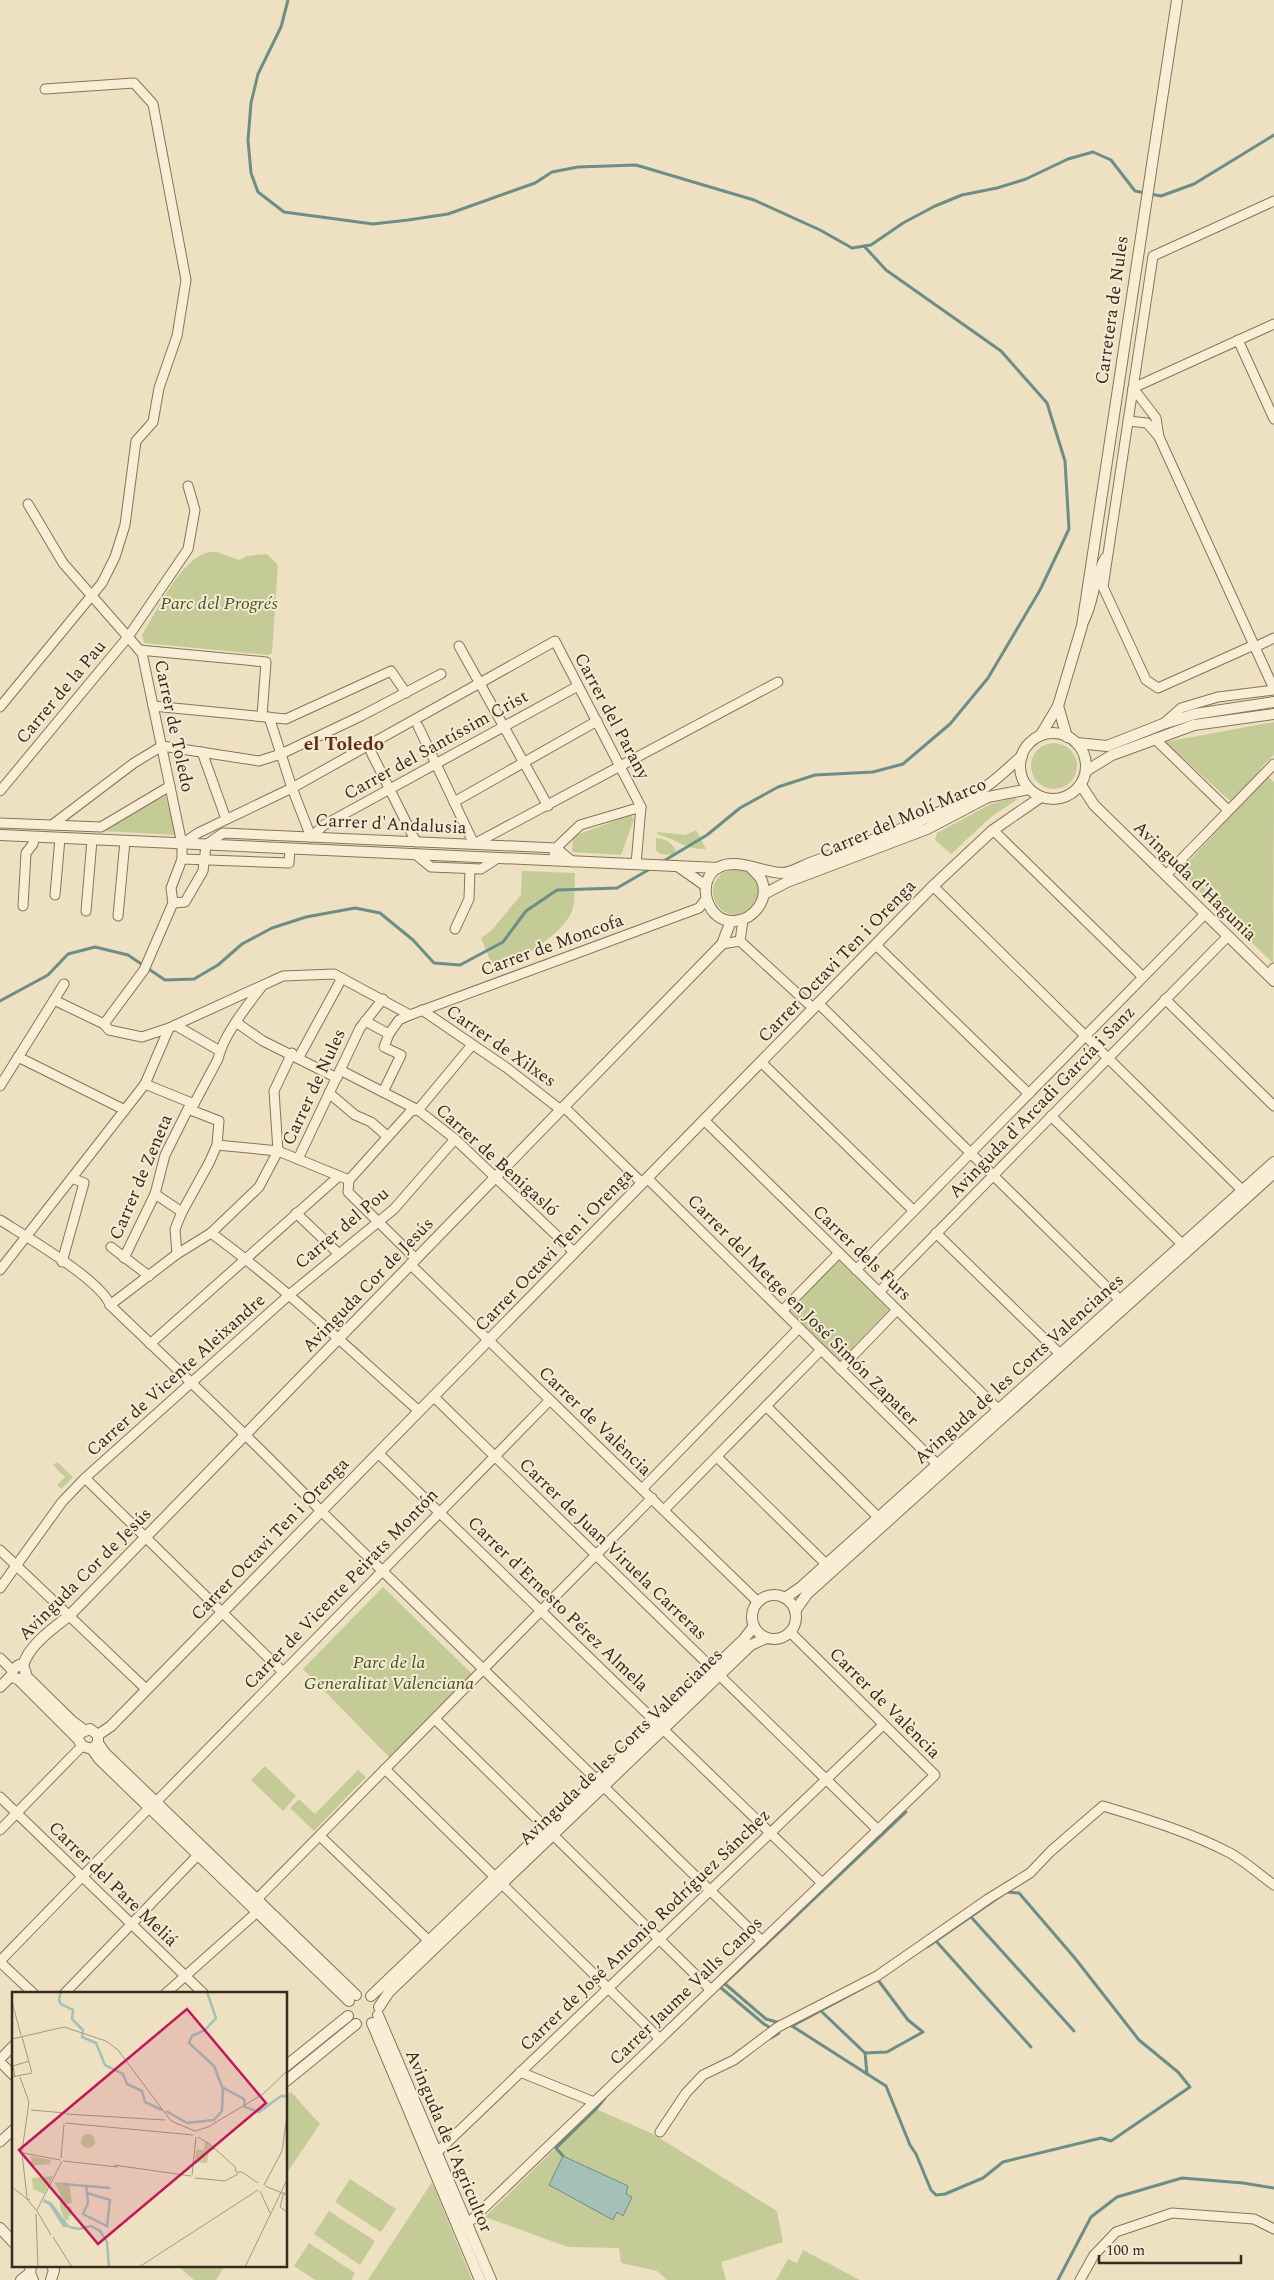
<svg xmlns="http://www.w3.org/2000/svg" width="1274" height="2280" viewBox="0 0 1274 2280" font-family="Spectral,serif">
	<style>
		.green { fill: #c4cb96 }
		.water { fill: #a5c0b8; stroke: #6c8e86 }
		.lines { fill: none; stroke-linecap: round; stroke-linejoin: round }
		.stream { stroke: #6c8e86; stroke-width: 3 }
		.minor-casing { stroke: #87735a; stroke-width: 11 }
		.tertiary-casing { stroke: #87735a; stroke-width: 12 }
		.minor { stroke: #f8eed5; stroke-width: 9 }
		.tertiary { stroke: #f8eed5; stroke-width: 10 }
		.labels { text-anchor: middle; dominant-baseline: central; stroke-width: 4; stroke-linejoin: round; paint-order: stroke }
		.street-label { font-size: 18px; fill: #372a1e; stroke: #f5ebd2 }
		.park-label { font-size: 18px; font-style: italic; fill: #475324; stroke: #f5ebd2 }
		.neighbourhood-label { font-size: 19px; font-weight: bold; fill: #632d1d; stroke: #f5ebd2 }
		.inset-river { fill: none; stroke: #a5c0b8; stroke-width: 2.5 }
		.inset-road { fill: none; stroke: #a49880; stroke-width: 1 }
		.view { fill: #c2185b; fill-opacity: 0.15; stroke: #c2185b; stroke-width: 2.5 }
		.inset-edge { fill: none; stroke: #372a1e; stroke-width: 2.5 }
	</style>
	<rect width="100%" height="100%" fill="#ede1c2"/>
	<g class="green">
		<path d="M209,552H216L239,560L247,556L267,554L278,565L272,653L268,655L144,643L142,635C157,611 181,558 209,552Z"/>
		<path d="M1274,722V755L1260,769L1274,782L1273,963L1179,872L1238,808L1165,742Z"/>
		<circle cx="1054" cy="766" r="23"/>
		<path d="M165,793L176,835L103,831Z"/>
		<path d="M1012,798L1018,799L992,816L951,854L935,840L937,833L989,805Z"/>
		<path d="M631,815L634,819L621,855L572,852L573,836Z"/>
		<path d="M696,830L706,849C685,850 676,839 657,834V832L686,835Z"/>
		<path d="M656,838C668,839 674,844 677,855L660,854L656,850Z"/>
		<circle cx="736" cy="892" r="23"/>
		<path d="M522,871L575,873C574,884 576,901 572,911C564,933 516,963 495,972L481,938L491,931L521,895Z"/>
		<path d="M838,1260L889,1310L840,1361L788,1311Z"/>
		<path d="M57,1462L73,1477L61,1489L57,1485L65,1477L53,1465Z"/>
		<path d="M383,1587L474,1676L392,1760L303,1669Z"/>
		<path d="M265,1766L296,1796L283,1811L251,1780Z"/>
		<path d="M358,1770L366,1777L314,1831L290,1808L299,1799L315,1814Z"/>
		<path d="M291,2092L320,2124L286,2174V2095Z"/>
		<path d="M596,2109L653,2134L777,2211L783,2242L721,2262L726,2280H667L657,2271L621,2263L619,2248L568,2247L485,2217Z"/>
		<path d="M350,2179L396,2209L381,2232L335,2202Z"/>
		<path d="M432,2182L472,2280H368Z"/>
		<path d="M329,2211L375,2241L360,2265L314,2234Z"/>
		<path d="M309,2243L355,2273L351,2280H315L294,2266Z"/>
		<path d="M803,2250L860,2280H776L788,2259L797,2263Z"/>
		<path d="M178,2266H225L216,2280H194Z"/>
	</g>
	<path class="water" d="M563,2156L628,2186L626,2194L632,2197L623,2216L617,2212L613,2220L549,2185Z"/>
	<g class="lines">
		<g class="stream">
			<path d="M288,0L281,27L258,74L251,103L248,140L251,173L258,192L284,212L373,224L408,220L448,214L535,183L552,172L578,167L636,165L754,200L820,230L852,248L871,245L903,223L935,206L962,195L997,188L1026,179L1068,159L1093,152L1111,160L1135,191L1161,196L1194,184L1274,135"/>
			<path d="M662,862L707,835L740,808L778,787L815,775L873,772L903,764L950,724L988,678L1040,590L1069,529L1065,461L1047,403L1001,351L886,270L864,246"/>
			<path d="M0,1001L48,975L68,954L95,947L128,955L165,980L194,979L218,965L242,944L272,928L306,917L355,908L380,913L413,940L434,963L460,965L503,942L526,911L557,890L617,888L650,869"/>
			<path d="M971,1917L1074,2031"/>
			<path d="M936,1941L1031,2047"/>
			<path d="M927,1947L1002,1895"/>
			<path d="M724,1983L766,2019L780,2023"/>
			<path d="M723,1985L906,1812"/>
			<path d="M720,1987L764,2024L779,2033L771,2038"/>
			<path d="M821,2011L865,2053L867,2074"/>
			<path d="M786,2024L792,2026L863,1988"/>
			<path d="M792,2026L886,2086L910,2145L916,2154L931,2190L936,2195L945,2194L983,2178L1003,2162L1101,2138L1111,2141L1190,2087L1178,2072L1139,2040L1074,1957L1019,1893L1007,1892"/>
			<path d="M865,2053L887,2052L923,2032L908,2020L878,1980"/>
			<path d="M563,2156L556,2148L596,2109L605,2098"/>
			<path d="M1058,2280L1091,2217L1117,2197L1182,2178L1243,2183L1274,2188"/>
		</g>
		<g class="minor-casing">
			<g id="minor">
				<path d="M1238,340L1274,419"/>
				<path d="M1128,421L1147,423L1159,437L1156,418L1133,388L1274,324"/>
				<path d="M1159,437L1274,689"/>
				<path d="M28,504L63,563L142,653L182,844V859L289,863L290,849"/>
				<path d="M1083,623C1095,603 1093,577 1105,558"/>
				<path d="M1254,645L1158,688L1146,680L1103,587L1153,256L1274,201"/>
				<path d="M459,646L548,806"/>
				<path d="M1255,647L1274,638"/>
				<path d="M139,650L266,662L262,716"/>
				<path d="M153,706L286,719L391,671L406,693"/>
				<path d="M0,707L102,583L115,557L125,525L136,441L153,422L159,388L177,336L186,280L153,104L134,83L45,89"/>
				<path d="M269,717L292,788L311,837L324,825L578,686"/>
				<path d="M1164,723L1181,708L1218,697L1274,690"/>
				<path d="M418,726L474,844L778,682"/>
				<path d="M1155,739L1228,810"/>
				<path d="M202,752L226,819"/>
				<path d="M371,752L416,842"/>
				<path d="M0,791L128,637L188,549L195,510L188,486"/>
				<path d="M454,802L597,721"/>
				<path d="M0,823L101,827L170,786"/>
				<path d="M52,825L134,763L162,746L259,761L281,754L361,716L441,674"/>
				<path d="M993,830L1143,977"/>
				<path d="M182,844L198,833L292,788L555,641L641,807L636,864"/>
				<path d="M554,853L556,848L580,825L641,807"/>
				<path d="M415,854L431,867L481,869L498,858"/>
				<path d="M1166,875L1274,764"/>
				<path d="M933,886L1242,1190"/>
				<path d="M55,895L60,838"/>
				<path d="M173,903L185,902L203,871L206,845L223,833L556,848L573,862"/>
				<path d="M23,906L26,853L33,844L34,837"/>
				<path d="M86,911L92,840"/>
				<path d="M118,916L125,841"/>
				<path d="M455,929L469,899L470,869"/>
				<path d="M740,941L813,1008"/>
				<path d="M740,941L743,920"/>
				<path d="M722,944L740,941"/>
				<path d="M876,945L1029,1094"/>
				<path d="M1268,975L1274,968"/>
				<path d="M1165,999L1274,1106"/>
				<path d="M54,1000L104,1024L109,1030L142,1037L169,1028L283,976L334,974L410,1015L699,908L706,899"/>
				<path d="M818,1003L1120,1300"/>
				<path d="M422,1010L507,1068L561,1110"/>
				<path d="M365,1021L389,1034L399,1020L410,1015"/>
				<path d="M237,1023L263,1041L337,1078"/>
				<path d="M104,1024L144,970L173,903L171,888L182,859"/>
				<path d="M175,1025L220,1051"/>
				<path d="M18,1057L125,1110"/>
				<path d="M299,1057L342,978"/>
				<path d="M761,1062L914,1211"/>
				<path d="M340,1070L418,1110L455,1139L574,1252"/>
				<path d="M145,1084L194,1104"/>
				<path d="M0,1086L64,984"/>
				<path d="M383,1092L401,1055L384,1047L389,1034"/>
				<path d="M329,1093L355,1115L371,1122L387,1136"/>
				<path d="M564,1107L642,1183"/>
				<path d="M418,1110L472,1045"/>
				<path d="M1051,1116L1182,1244"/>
				<path d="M704,1120L998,1409"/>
				<path d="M217,1145L278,1151L349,1180"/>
				<path d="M298,1159L360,1028L383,999"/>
				<path d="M647,1178L937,1464"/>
				<path d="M349,1180L348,1192L415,1258"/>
				<path d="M349,1180L411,1111L418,1110"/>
				<path d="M155,1194L182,1212"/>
				<path d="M296,1213L338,1253"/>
				<path d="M0,1220C25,1236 101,1280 110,1305C181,1373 253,1440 321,1511L762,1941"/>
				<path d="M211,1233C285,1287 351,1351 419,1411"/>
				<path d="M936,1233L1060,1354"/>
				<path d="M111,1247L149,1276"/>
				<path d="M177,1254L175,1229L182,1212L209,1163L217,1145L219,1121L188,1109"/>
				<path d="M124,1258L155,1194L165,1155L188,1109L194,1104L218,1059C223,1035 248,1005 262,986"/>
				<path d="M62,1262L84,1183L72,1178"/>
				<path d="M410,1264L758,1602"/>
				<path d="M0,1270L145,1084L169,1028"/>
				<path d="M856,1270L1205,914"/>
				<path d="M879,1292L1228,936"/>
				<path d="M110,1305L177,1254L211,1233L259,1187L278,1151L274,1091L292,1053"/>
				<path d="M782,1311L839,1253"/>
				<path d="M150,1344L339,1176"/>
				<path d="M840,1369L897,1310"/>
				<path d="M433,1396L878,1830"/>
				<path d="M766,1406L878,1517"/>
				<path d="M378,1453L822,1883"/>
				<path d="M717,1457L826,1564"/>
				<path d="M85,1478L283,1672"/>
				<path d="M642,1489L799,1328"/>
				<path d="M664,1510L821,1350"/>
				<path d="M0,1550L146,1689"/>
				<path d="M0,1588L62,1502L85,1478L289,1295L394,1209L455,1139"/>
				<path d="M0,1658L12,1670"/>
				<path d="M435,1719L711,1990"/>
				<path d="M385,1769L495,1877"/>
				<path d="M0,1797L204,1994"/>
				<path d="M156,1802L550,1400"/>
				<path d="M0,1830L82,1746"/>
				<path d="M320,1836L429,1941"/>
				<path d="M502,1884L660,2039"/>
				<path d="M257,1899L652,1498"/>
				<path d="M0,1961L149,1808"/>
				<path d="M0,1962L34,1994"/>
				<path d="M64,1994L198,1855"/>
				<path d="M165,1994L257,1912"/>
				<path d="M0,2059L14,2045"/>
				<path d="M0,2062L14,2076"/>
				<path d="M520,2072L594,2102"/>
				<path d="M660,2132L686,2093L703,2075L734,2060L778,2027L877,1976L988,1899L1030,1873L1051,1851L1103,1806C1146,1819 1190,1832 1230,1853C1246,1862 1260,1875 1274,1885"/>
				<path d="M0,2142L14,2129"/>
				<path d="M432,2157L883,1725"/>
				<path d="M463,2228L935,1775L790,1632"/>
				<path d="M1080,2280L1094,2255L1116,2232L1172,2213L1254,2219L1274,2229"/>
			</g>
		</g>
		<g class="tertiary-casing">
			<g id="tertiary">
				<path d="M1058,706L1067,737"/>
				<circle cx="1053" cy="766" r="33"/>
				<path d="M1040,736L1058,706L1082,626L1177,0"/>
				<path d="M1077,743L1107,746L1163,724L1195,714L1274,702"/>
				<path d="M1086,771L1112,755L1194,725L1274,714"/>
				<path d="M1081,785L1094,805L1274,981"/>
				<path d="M0,835L718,868"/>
				<path d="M679,867L706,886"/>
				<path d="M752,869C755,872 760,876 762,881C769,900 754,919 735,921C707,924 694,880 719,867C738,858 761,872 782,873C791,873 802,866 810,863C869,841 928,822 981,790C996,781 1009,767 1022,756"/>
				<path d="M764,894L787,882L927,829L988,797L1029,789"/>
				<circle cx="774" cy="1617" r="22"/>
				<path d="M785,1598L801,1587L1274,1162"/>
				<path d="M795,1611L807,1594L1274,1173"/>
				<path d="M23,1666C28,1646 52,1629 69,1616L722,944L731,921"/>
				<path d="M25,1675L72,1721L84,1730"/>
				<path d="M19,1680L24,1677L26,1673L23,1666L19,1665L12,1670L13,1677L19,1680L78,1739L82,1746L92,1749L98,1743V1735L90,1729L80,1733L78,1739"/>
				<path d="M0,1687L12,1675"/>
				<path d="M98,1735L111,1726L933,886L993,830L1041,797"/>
				<path d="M98,1743L105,1753L356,1995"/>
				<path d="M92,1749L99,1759L349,2001"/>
				<path d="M371,1996L744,1639L754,1626"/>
				<path d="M379,2007L389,1992L751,1645L766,1638"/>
				<path d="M378,2015L491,2280"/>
				<path d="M372,2023L480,2280"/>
				<path d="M286,2066L348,2016"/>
				<path d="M286,2081L356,2024"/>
				<path d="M0,2228L14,2243"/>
				<path d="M31,2266L30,2273L33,2280"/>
				<path d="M21,2280L30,2273"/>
				<path d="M51,2280L54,2270L52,2266"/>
			</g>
		</g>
		<use href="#minor" class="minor"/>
		<use href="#tertiary" class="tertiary"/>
	</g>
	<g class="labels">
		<g class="street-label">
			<text transform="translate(1112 310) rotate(-82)">Carretera de Nules</text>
			<text transform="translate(61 692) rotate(-50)">Carrer de la Pau</text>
			<text transform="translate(612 716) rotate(62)">Carrer del Parany</text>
			<text transform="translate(174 726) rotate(78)">Carrer de Toledo</text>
			<text transform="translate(436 745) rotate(-29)">Carrer del Santíssim Crist</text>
			<text transform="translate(903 818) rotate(-23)">Carrer del Molí Marco</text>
			<text transform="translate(391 824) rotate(3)">Carrer d'Andalusia</text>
			<text transform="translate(1195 881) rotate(44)">Avinguda d'Hagunia</text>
			<text transform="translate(552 945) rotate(-20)">Carrer de Moncofa</text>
			<text transform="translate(837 961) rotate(-46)">Carrer Octavi Ten i Orenga</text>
			<text transform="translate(501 1046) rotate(35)">Carrer de Xilxes</text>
			<text transform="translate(314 1087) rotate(-65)">Carrer de Nules</text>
			<text transform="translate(1042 1102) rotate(-46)">Avinguda d'Arcadi García i Sanz</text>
			<text transform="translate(497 1160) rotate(42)">Carrer de Benigasló</text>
			<text transform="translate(141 1177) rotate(-67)">Carrer de Zeneta</text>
			<text transform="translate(342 1228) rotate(-40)">Carrer del Pou</text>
			<text transform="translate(554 1250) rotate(-46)">Carrer Octavi Ten i Orenga</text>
			<text transform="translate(862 1253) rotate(44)">Carrer dels Furs</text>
			<text transform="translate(368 1285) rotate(-46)">Avinguda Cor de Jesús</text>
			<text transform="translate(803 1310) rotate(45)">Carrer del Metge en José Simón Zapater</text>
			<text transform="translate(1019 1369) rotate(-42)">Avinguda de les Corts Valencianes</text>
			<text transform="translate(176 1375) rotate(-42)">Carrer de Vicente Aleixandre</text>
			<text transform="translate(595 1421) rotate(44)">Carrer de València</text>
			<text transform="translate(270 1539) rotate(-46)">Carrer Octavi Ten i Orenga</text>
			<text transform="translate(613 1549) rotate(44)">Carrer de Juan Viruela Carreras</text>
			<text transform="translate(85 1574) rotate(-45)">Avinguda Cor de Jesús</text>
			<text transform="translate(341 1589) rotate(-46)">Carrer de Vicente Peirats Montón</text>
			<text transform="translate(558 1604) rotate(44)">Carrer d'Ernesto Pérez Almela</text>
			<text transform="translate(885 1703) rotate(45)">Carrer de València</text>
			<text transform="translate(621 1747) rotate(-44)">Avinguda de les Corts Valencianes</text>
			<text transform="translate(113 1884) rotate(44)">Carrer del Pare Meliá</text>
			<text transform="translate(645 1930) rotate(-44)">Carrer de José Antonio Rodríguez Sánchez</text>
			<text transform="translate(686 1991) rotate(-44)">Carrer Jaume Valls Canos</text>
			<text transform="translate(449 2141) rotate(67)">Avinguda de l'Agricultor</text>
		</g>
		<g class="park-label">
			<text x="219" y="603">Parc del Progrés</text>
			<text x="389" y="1662">Parc de la<tspan x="389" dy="21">Generalitat Valenciana</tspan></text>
		</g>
		<g class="neighbourhood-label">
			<text x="344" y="744">el Toledo</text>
		</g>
	</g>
	<g transform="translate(12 1992)">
		<rect width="275" height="275" fill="#ede1c2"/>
		<path d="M69 149a7 7 0 1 1 14 0a7 7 0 1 1-14 0ZM193,149L204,158L197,157L195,171L183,170L184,158H192ZM19,164L39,168L38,172L19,174ZM41,184L32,202L21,197L20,186ZM42,190L57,191L60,211L51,213L59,215L61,223L56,224L57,228H53L48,216V201Z" fill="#c4cb96"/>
		<path d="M32,207L40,211L58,235H51L37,213L31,210Z" fill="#a5c0b8"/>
		<path class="inset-river" d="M49,0L47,8L49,12L61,18L60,27L71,38L70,45L84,51L93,73L111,82L115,92L130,99L133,110L150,118M195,0L204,26L193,38L180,44L177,51L202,74L210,95L232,107L233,115L247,120L269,104H275M154,119L175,131L202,128L210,119L211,96M51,192L98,196M74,193L75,201L98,208L95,234L71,222L76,211L75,201M57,235L67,237L79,234L88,239L95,250L97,275"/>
		<path class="inset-road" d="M0,10L9,43M0,47L52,35L94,49L106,58L159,129L183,139L196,135L251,102L275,79M0,85L20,81L10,45M3,85L1,74L17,69M8,85L17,110L10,159M19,118L53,121M54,122L153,128M53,131L181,143M186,145L199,153L223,175L224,180H230M11,161L48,168M10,162L15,205M49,166L52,132M51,169L106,175M102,173L179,184M230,180L246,191M180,183L184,145M183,186L213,189L226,182M252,193L270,159L275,124M253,194L275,203M0,195L14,206M248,199L258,221M272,200L268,215L275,220M18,208L14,206L25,219M25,218L50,169M25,219L39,243M24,222L26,275M41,245L60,275M127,275L246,198M233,275L275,188"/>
		<path class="view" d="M175,17L254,111L86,252L7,158Z"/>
		<rect width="275" height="275" class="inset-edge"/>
	</g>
	<path d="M1099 2255v8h142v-8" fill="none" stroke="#372a1e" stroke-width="2.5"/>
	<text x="1106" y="2255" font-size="15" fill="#372a1e" stroke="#f5ebd2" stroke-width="4" paint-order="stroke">100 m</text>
</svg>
